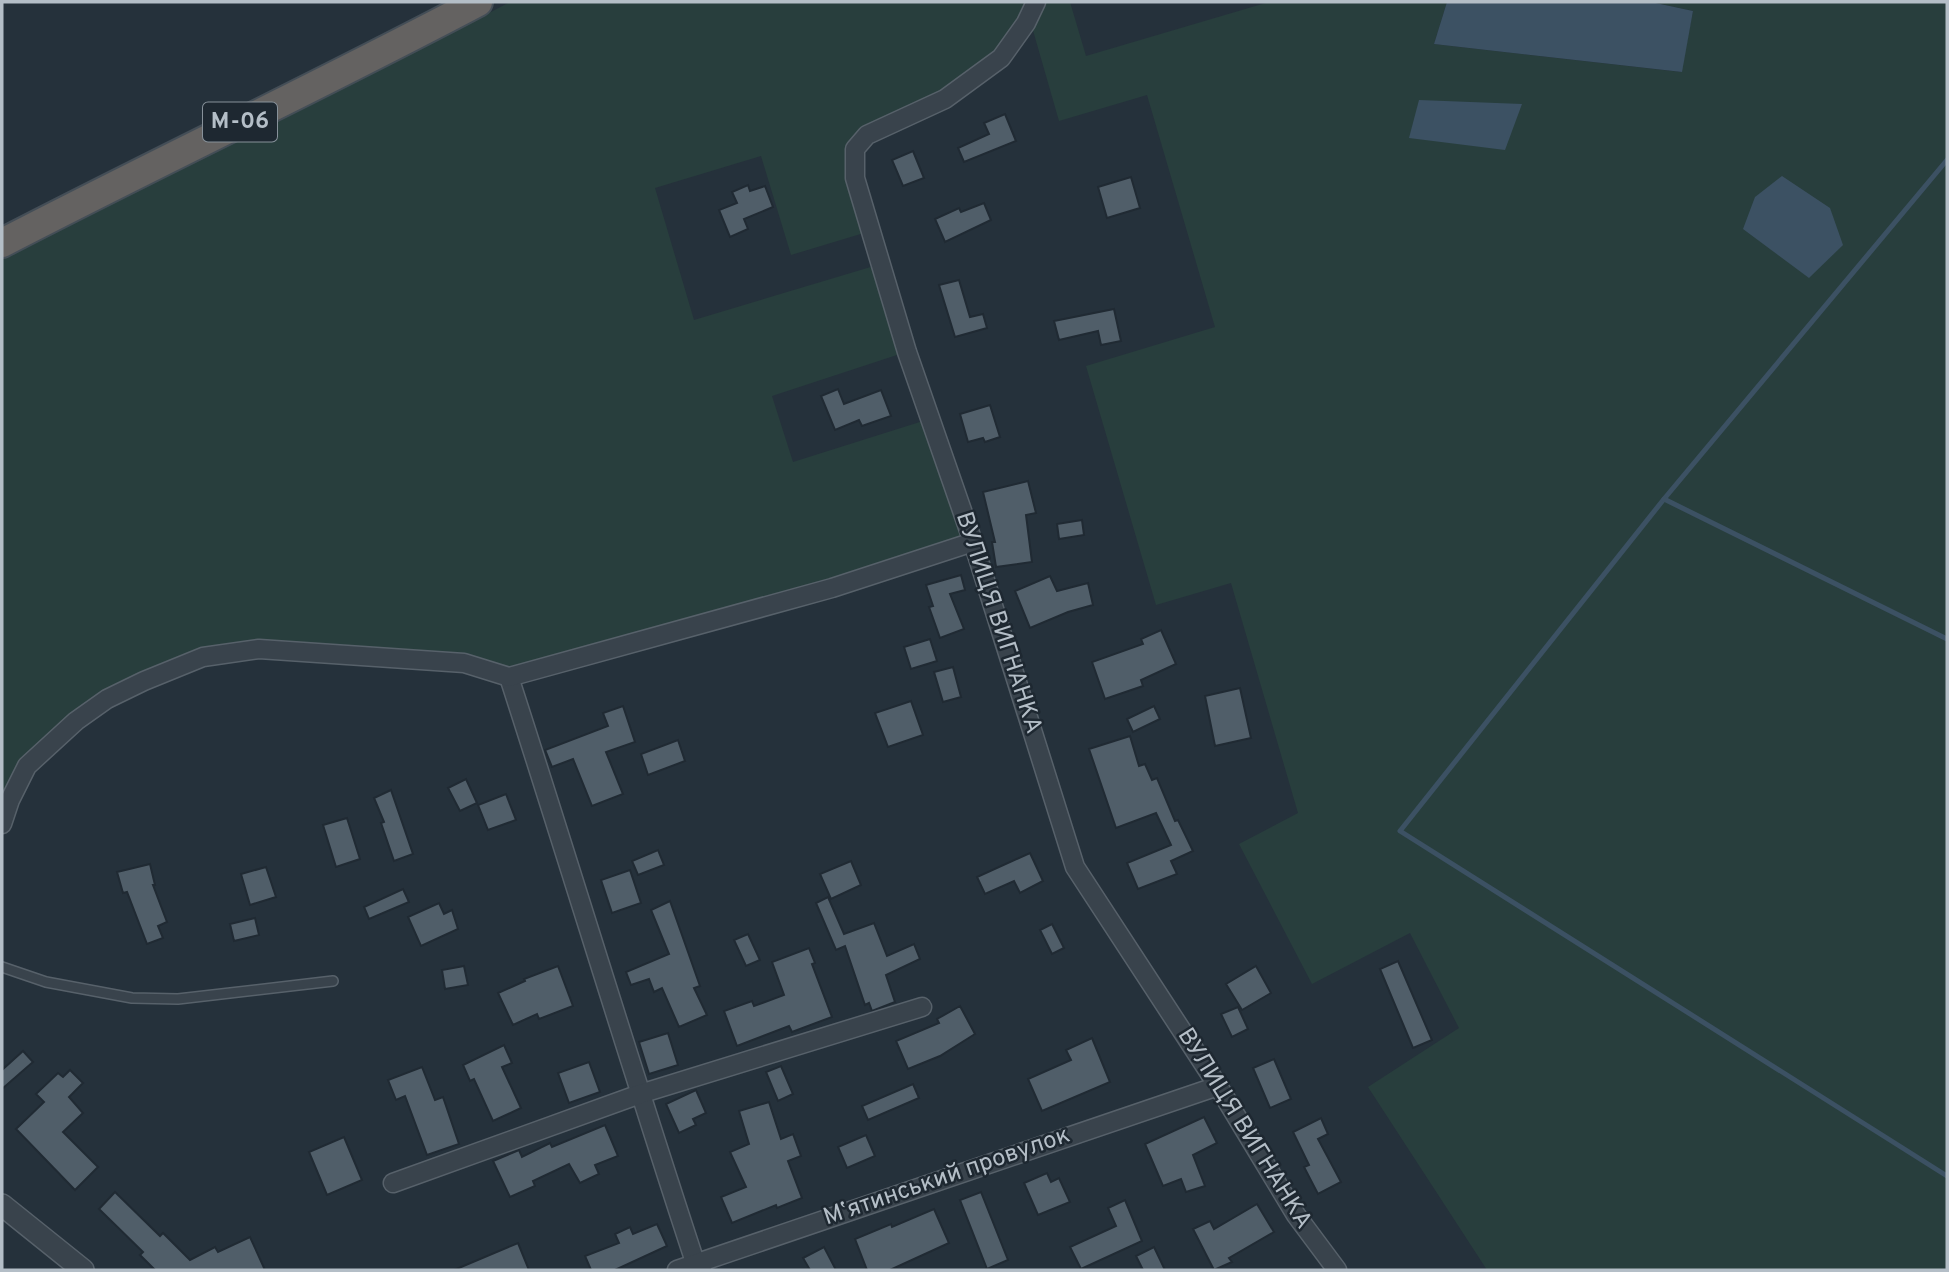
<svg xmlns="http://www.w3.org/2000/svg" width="1949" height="1272" viewBox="0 0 1949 1272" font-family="Overpass,sans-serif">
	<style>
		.green { fill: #283e3d }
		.water { fill: #3c5163 }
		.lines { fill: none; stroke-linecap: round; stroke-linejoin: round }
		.stream { stroke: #3c5163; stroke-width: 5 }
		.building { fill: #505e69; stroke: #202a33; stroke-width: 2 }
		.service-casing { stroke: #57616a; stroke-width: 12 }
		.minor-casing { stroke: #57616a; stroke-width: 21 }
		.tertiary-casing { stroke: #57616a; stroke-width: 24 }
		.trunk-casing { stroke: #444e57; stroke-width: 32 }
		.service { stroke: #39434c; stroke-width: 9 }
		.minor { stroke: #39434c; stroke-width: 18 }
		.tertiary { stroke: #39434c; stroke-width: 21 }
		.trunk { stroke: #646261; stroke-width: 28 }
		.labels { text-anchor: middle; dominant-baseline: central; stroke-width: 5; stroke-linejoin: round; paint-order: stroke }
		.shield { fill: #1e2831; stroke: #87919a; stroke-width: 2 }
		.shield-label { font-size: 23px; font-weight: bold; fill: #b4bec7 }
		.street-label { font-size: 24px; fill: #b4bec7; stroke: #1e2831 }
	</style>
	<rect width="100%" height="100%" fill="#25313b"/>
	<g class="green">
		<path d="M510,2H1028L1020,19L996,53L942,93L863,129L864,233L791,255L761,156L655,188L694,320L874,266L900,354L772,396L793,462L923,421L964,538L831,582L509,670L259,643L104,694L2,806V260C170,173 342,91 510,2Z"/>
		<path d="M1044,2H1070L1086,56L1269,2H1447L1434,44L1681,72L1693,11L1651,2H1947V1270H1487L1368,1087L1459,1028L1410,933L1312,984L1239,844L1298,813L1231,583L1156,605L1086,366L1215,327L1147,95L1059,121L1032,27Z"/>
	</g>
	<g class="water">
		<path d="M1447,2H1651L1693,11L1682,72L1434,44Z"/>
		<path d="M1419,100L1522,104L1505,150L1409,138Z"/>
		<path d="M1782,176L1830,208L1843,245L1809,278L1743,229L1755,197Z"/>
	</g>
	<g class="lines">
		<g class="stream">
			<path d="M1947,160L1664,499L1400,831L1947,1176"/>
			<path d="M1664,499L1947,639"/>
		</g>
	</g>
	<g class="building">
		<path d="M1005,114L1016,141L964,162L958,148L989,134L984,123Z"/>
		<path d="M913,151L924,178L903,186L892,160Z"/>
		<path d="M1131,177L1140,208L1107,218L1098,187Z"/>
		<path d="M748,185L750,191L765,186L773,207L744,219L748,229L730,237L719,210L737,203L732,192Z"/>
		<path d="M984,203L991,220L945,242L935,219L959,208L961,212Z"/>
		<path d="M959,280L970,317L983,314L987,328L955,337L939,285Z"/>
		<path d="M1114,309L1121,341L1101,345L1098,331L1059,340L1054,321Z"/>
		<path d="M838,389L844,404L881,390L891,416L862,426L859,420L835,430L821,396Z"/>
		<path d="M990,405L1000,437L985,442L983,438L968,442L960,414Z"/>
		<path d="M1028,481L1036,513L1026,515L1032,562L996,567L992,542H995L983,492Z"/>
		<path d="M1082,520L1084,535L1059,539L1057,524Z"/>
		<path d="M961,575L965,590L950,594L964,629L940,638L929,607L933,606L926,585Z"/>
		<path d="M1050,576L1057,591L1088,583L1093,605L1068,612L1030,628L1015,591Z"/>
		<path d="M1161,630L1176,664L1141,680L1143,686L1105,699L1092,662L1143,644L1141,639Z"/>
		<path d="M930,639L937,661L911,669L904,647Z"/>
		<path d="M953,667L961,697L943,702L934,672Z"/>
		<path d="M1240,688L1251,738L1215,746L1205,696Z"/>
		<path d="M911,701L923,735L888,747L875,713Z"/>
		<path d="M623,706L635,742L606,752L623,794L592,806L573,759L552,767L545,750L608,726L603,713Z"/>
		<path d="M1154,706L1160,719L1133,732L1127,719Z"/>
		<path d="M1130,736L1139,766L1145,764L1152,780L1157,778L1175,821L1178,820L1193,851L1171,861L1177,874L1138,889L1127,863L1171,845L1156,813L1116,828L1089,749Z"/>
		<path d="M678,740L685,761L648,775L641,754Z"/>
		<path d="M466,779L477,803L460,811L448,788Z"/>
		<path d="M391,790L413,854L394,861L381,823L384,822L374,798Z"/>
		<path d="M506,794L516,820L488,830L478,805Z"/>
		<path d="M347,818L360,859L336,867L323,825Z"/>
		<path d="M658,850L664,865L638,875L632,861Z"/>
		<path d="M1030,853L1043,881L1020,893L1014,881L985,894L977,877Z"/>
		<path d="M851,861L861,885L831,899L820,874Z"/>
		<path d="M150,864L155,885H153L167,922L158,926L163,938L147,944L127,892L123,893L117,872Z"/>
		<path d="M266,867L276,897L250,905L241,874Z"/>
		<path d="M630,870L641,903L612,913L601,880Z"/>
		<path d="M403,889L409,902L369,919L364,907Z"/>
		<path d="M828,897L844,934L874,923L887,956L914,944L920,959L886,975L895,1002L872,1011L869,1003L865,1005L845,946L836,950L816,903Z"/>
		<path d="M670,901L700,986L694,988L707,1015L679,1027L662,988L654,992L649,979L631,985L626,972L669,954L651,910Z"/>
		<path d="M439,903L444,914L452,910L458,929L421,946L408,917Z"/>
		<path d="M255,918L259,935L234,941L230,924Z"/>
		<path d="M1052,924L1064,948L1052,954L1040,930Z"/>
		<path d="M748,934L760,960L746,966L734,940Z"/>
		<path d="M809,948L815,963L812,964L832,1017L792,1032L789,1026L737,1046L724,1011L752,1001L754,1006L784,995L772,962Z"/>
		<path d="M1398,961L1432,1040L1413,1048L1380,969Z"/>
		<path d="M464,966L468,985L445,989L442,970Z"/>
		<path d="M558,966L573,1006L539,1019L537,1014L513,1025L498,993L525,981L524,979Z"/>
		<path d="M1256,966L1271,993L1242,1010L1226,984Z"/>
		<path d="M960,1006L975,1034L940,1056L908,1069L896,1041L939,1023L937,1019Z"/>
		<path d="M1238,1007L1248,1029L1232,1037L1221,1014Z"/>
		<path d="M668,1033L678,1065L649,1074L639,1042Z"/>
		<path d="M1092,1038L1110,1082L1042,1111L1028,1079L1071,1060L1066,1050Z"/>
		<path d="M504,1045L512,1063L502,1067L521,1108L493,1121L474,1079L470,1081L463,1065Z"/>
		<path d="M23,1051L33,1062L2,1089V1070Z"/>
		<path d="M1274,1059L1291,1099L1270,1108L1253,1068Z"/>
		<path d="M589,1062L600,1092L569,1103L558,1073Z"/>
		<path d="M781,1066L793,1094L778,1101L766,1072Z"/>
		<path d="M422,1067L435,1100L443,1097L459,1144L427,1155L405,1096L396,1100L388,1080Z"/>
		<path d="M70,1070L83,1083L69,1097L83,1113L63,1132L98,1167L75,1190L16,1129L44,1102L36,1094L58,1073L63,1077Z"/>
		<path d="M913,1084L919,1098L868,1120L862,1106Z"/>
		<path d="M696,1090L706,1113L693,1119L696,1125L679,1133L666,1104Z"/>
		<path d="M769,1102L781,1139L793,1134L801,1156L788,1161L802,1198L777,1208L776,1205L732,1223L721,1197L746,1187L730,1152L749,1144L739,1111Z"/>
		<path d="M1204,1117L1217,1143L1193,1155L1205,1186L1186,1192L1181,1179L1163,1186L1145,1144Z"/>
		<path d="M1321,1118L1328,1134L1318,1139L1341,1182L1318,1194L1304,1167L1309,1165L1293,1132Z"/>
		<path d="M605,1125L618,1156L595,1165L599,1174L580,1183L569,1164L533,1181L535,1186L510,1197L493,1161L519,1150L522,1157L550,1143L552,1147Z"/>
		<path d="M866,1135L875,1156L847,1168L838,1147Z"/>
		<path d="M344,1137L362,1180L327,1195L309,1152Z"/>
		<path d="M1047,1173L1051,1182L1059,1178L1070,1202L1038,1215L1024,1183Z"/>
		<path d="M115,1192L160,1236L163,1233L190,1260L215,1247L218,1252L250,1237L265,1270H155L140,1255L143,1252L99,1209Z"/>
		<path d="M981,1192L1008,1260L987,1269L960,1200Z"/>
		<path d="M1125,1200L1142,1241L1081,1269L1070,1247L1116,1226L1108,1208Z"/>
		<path d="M1257,1204L1274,1232L1229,1258L1232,1262L1214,1270L1193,1229L1210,1221L1214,1229Z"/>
		<path d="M934,1209L949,1243L890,1270H867L855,1239L891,1224L892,1227Z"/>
		<path d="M657,1224L667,1246L615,1270H591L585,1256L619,1243L615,1234L630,1227L633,1234Z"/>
		<path d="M518,1243L529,1270H454Z"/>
		<path d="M824,1247L836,1270H810L803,1258Z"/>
		<path d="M1154,1247L1165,1270H1143L1136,1256Z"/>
	</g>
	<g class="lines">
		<g class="service-casing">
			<path id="service" d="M2,967L46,982L132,998L178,999L333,981"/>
		</g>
		<g class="minor-casing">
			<g id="minor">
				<path d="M1036,2L1026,23L1001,58L945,99L867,135L855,149V178L907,352L973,542L1075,867L1218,1086L1296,1215L1337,1270"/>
				<path d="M509,677C572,872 631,1068 695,1262L702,1270"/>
				<path d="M2,824L10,800L27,766L76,721L107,699L144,681L203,657L259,649L464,663L509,677L832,588L973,542"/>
				<path d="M393,1183L640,1094L922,1007"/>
				<path d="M677,1270L1218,1086"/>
			</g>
		</g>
		<g class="tertiary-casing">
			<path id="tertiary" d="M2,1205L83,1270"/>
		</g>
		<g class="trunk-casing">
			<path id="trunk" d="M2,243C160,161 321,85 478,2"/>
		</g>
		<use href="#service" class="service"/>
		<use href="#minor" class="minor"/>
		<use href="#tertiary" class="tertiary"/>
		<use href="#trunk" class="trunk"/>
	</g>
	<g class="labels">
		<rect class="shield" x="203" y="102.5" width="74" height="39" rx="5"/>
		<g class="shield-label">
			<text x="240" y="122">М-06</text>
		</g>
		<g class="street-label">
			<text transform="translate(998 623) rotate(72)">ВУЛИЦЯ ВИГНАНКА</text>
			<text transform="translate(1244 1129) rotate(58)">ВУЛИЦЯ ВИГНАНКА</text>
			<text transform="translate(947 1177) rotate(-19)">Мʼятинський провулок</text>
		</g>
	</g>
	<rect width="1949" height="1272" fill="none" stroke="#b4bec7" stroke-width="7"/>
</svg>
